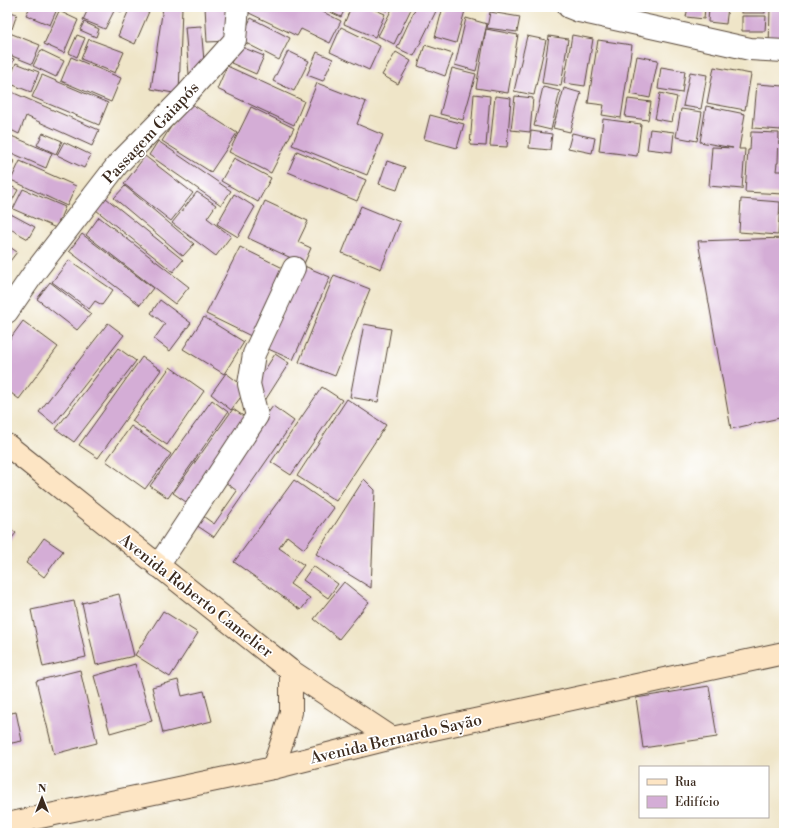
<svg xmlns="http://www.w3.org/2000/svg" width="791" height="840" viewBox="0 0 791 840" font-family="'Libre Bodoni',serif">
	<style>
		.building { fill: #d4add6 }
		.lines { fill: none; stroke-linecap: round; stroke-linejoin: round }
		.street-casing { stroke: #564638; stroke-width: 24 }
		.secondary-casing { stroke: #564638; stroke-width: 24 }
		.street { stroke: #fff; stroke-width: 22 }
		.secondary { stroke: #fde5c4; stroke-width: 22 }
		.labels { text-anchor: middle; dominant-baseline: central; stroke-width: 3.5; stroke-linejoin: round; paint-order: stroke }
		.street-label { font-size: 16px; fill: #3b2a1e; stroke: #fff }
	</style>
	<rect width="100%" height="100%" fill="#fff"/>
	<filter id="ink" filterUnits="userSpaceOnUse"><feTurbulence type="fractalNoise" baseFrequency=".025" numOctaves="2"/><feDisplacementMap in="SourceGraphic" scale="8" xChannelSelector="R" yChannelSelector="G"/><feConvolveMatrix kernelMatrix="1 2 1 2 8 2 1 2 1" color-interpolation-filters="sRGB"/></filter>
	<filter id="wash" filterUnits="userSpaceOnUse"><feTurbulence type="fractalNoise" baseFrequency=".012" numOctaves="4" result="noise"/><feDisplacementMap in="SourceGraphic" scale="16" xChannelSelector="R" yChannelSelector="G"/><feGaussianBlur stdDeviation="0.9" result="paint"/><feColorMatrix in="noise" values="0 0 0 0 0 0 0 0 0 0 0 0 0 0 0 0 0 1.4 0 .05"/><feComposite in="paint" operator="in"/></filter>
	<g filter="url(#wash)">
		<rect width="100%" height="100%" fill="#efe5c8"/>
		<g id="blocks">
			<g class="building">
				<path d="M30,7H58L50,25L26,15Z"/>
				<path d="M89,7H124L122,12L115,9L105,29L83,20Z"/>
				<path d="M130,7H151L135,44L118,36Z"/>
				<path d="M163,7H182L179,94L151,89Z"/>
				<path d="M205,7H228L231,41L207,42Z"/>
				<path d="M250,7H313L341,21L330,43L301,29L297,36L247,12Z"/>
				<path d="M325,7H346L341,17L324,9Z"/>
				<path d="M351,7H369L385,14L375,37L344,24Z"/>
				<path d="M378,7H388L387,11Z"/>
				<path d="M393,7H412L394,44L378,36Z"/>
				<path d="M416,7H438L414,56L397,48Z"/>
				<path d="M443,7H466L456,43L435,37Z"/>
				<path d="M688,7H705L704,19L686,17Z"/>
				<path d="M709,7H728L726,24L708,22Z"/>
				<rect x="741" y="7" width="24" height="6"/>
				<path d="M770,7H784V49L769,48Z"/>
				<path d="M7,11L17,14L12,29L7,27Z"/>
				<path d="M59,11L78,20L64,53L44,44Z"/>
				<path d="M490,12L520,17L517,32L487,28Z"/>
				<path d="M742,16H766L765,31H742Z"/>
				<path d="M251,18L290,38L279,60L240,40Z"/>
				<path d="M466,18L487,24L476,71L455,65Z"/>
				<path d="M84,22L99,29L96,37L80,30Z"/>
				<path d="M201,26L205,73L189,74L185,27Z"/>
				<path d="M341,27L380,46L369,70L330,52Z"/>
				<path d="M486,29L518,35L508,93L476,88Z"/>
				<path d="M7,32L40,45L32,64L7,54Z"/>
				<path d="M77,35L85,38L77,57L69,53Z"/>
				<path d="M572,35L593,39L585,86L564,83Z"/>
				<path d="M527,36L546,40L534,95L514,91Z"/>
				<path d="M549,36L568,39L561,86L542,83Z"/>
				<path d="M89,39L124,52L115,73L81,59Z"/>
				<path d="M598,40L632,45L621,118L602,115L604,105L588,103Z"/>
				<path d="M425,45L453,54L445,76L418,66Z"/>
				<path d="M239,46L264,56L256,74L231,63Z"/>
				<path d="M41,50L64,61L56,77L33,66Z"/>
				<path d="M288,51L309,61L294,91L273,81Z"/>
				<path d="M317,52L333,59L323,81L307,75Z"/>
				<path d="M396,52L411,61L398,84L382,75Z"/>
				<path d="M637,56L658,60L650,98L630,94Z"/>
				<path d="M7,57L14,59L7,77Z"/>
				<path d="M71,57L121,78L111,102L61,81Z"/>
				<path d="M16,63L39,72L31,92L8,83Z"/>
				<path d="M227,66L304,101L294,125L217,89Z"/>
				<path d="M661,67L685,71L682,93L658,89Z"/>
				<path d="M714,67L751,74L745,110L707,103Z"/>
				<path d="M452,68L476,74L463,120L440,114Z"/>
				<path d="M690,72L707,75L701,109L683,106Z"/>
				<path d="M42,75L108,103L99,125L32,97Z"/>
				<path d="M317,83L366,102L357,124L383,135L367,175L292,145Z"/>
				<path d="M757,84L784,86L781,130L753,128Z"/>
				<path d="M543,87L560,91L551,130L534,126Z"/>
				<path d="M564,88L581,93L570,132L553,128Z"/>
				<path d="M7,90L99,130L92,146L26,116L19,134L7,128Z"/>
				<path d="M660,93L677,97L672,122L655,119Z"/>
				<path d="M474,94L490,96L486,146L470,145Z"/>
				<path d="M495,96L511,98L507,147L490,146Z"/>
				<path d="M515,96L533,98L530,132L511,130Z"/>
				<path d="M628,99L651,102L648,120L625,117Z"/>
				<path d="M187,101L237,133L211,172L162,141Z"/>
				<path d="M706,106L745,114L739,149H745L742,189L709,186L712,147L733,148L700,142Z"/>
				<path d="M251,107L294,128L271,173L229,152Z"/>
				<path d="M681,109L702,112L697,141L676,137Z"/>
				<path d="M430,115L464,124L457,148L424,139Z"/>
				<path d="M603,119L641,124L637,156L599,151Z"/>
				<path d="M650,129L674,132L672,152L647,149Z"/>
				<path d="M531,131L552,134L550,150L529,148Z"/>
				<path d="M751,132L779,133L778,163H777L776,171H784V194L745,192L748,150H750Z"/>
				<path d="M43,133L62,141L56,154L37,145Z"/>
				<path d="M572,133L595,138L592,153L568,148Z"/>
				<path d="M9,135L52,153L46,168L7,151V139Z"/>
				<path d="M158,141L231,191L221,205L149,155Z"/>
				<path d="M64,142L91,155L84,168L57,155Z"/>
				<path d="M297,151L366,180L357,201L288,172Z"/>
				<path d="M145,156L193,193L171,221L124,184Z"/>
				<path d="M7,158L14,161L7,176Z"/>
				<path d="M234,158L271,178L258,202L221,181Z"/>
				<path d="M20,161L76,186L67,206L11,180Z"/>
				<path d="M387,161L405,167L397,190L379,184Z"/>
				<path d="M7,184L18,190L9,206L7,205Z"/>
				<path d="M125,186L194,244L183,256L114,198Z"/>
				<path d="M23,189L65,207L56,228L13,209Z"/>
				<path d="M197,192L216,205L207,218L231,236L216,256L172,223Z"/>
				<path d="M234,194L255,207L238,237L217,224Z"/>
				<path d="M106,198L183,260L173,272L96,210Z"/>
				<path d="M741,199L780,202L778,235L739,232Z"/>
				<path d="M265,201L308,221L298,242L311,248L304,264L248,238Z"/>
				<path d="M361,206L400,222L381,269L342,253Z"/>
				<path d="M7,212L35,227L28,239L7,227Z"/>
				<path d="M99,217L189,287L175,304L86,235Z"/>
				<path d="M82,234L153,288L140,305L69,251Z"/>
				<path d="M784,238V417L731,429L698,241Z"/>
				<path d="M7,245L17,252L7,265Z"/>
				<path d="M240,247L289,271L255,338L206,314Z"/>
				<path d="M69,260L113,290L102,305L95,301L89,309L52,282Z"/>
				<path d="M302,265L330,277L293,360L266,348Z"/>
				<path d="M334,275L370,289L335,376L299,362Z"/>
				<path d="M50,282L91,314L77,330L37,299Z"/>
				<path d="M160,300L191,323L170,351L154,339L165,324L151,313Z"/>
				<path d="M204,317L244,342L224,374L183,349Z"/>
				<path d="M23,321L58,347L19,399L7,390V343Z"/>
				<path d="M108,323L124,335L54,424L39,412Z"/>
				<path d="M364,324L391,329L378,402L350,397Z"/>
				<path d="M118,348L136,361L74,442L56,429Z"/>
				<path d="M275,354L289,363L266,399L252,390Z"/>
				<path d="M142,357L161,370L98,458L79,445Z"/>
				<path d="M170,367L204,391L167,445L132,421Z"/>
				<path d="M226,373L247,389L231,410L211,394Z"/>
				<path d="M322,387L342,400L291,475L271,462Z"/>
				<path d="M347,399L386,425L336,501L297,476Z"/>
				<path d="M212,400L228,412L168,498L150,486Z"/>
				<path d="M273,406L294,421L214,537L193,523L200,514L214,524L237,491L221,479Z"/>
				<path d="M233,409L249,420L189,504L173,493Z"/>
				<path d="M131,426L171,454L145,489L106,461Z"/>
				<path d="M364,479L375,490L371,588L316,554Z"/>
				<path d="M294,480L334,508L304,549L287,536L279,548L304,565L290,584L310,598L301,610L234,562Z"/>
				<path d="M7,526L16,533L7,544Z"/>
				<path d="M44,538L63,551L44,577L26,563Z"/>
				<path d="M313,566L338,584L328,598L303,580Z"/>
				<path d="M344,582L369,602L339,639L314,619Z"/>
				<path d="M119,594L134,656L96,665L82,603Z"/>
				<path d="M74,601L86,657L43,667L31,610Z"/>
				<path d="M163,611L198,633L170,677L135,655Z"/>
				<path d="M135,664L152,721L110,733L94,676Z"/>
				<path d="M80,670L97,743L54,754L36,681Z"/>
				<path d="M178,680L182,696L204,691L212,721L163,733L152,687Z"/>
				<path d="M709,686L717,737L643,748L636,698Z"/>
				<path d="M16,712L22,741L7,744V714Z"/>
			</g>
		</g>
	</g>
	<g filter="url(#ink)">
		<use href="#blocks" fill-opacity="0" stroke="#564638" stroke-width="1"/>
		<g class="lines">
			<g class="street-casing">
				<g id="street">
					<path d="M569,7L579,11L750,49L784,51"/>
					<path d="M7,312L34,273L118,164L185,96L235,40L238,7"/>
					<path d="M158,566L257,416L249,384L254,354L294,268"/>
				</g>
			</g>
			<g class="secondary-casing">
				<g id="secondary">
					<path d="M7,445L291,671L392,738"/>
					<path d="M273,768L283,739L291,712V671"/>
					<path d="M7,824L273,768L392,738L784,653"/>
				</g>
			</g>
			<use href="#street" class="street"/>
			<use href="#secondary" class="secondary"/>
		</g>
	</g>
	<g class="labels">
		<g class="street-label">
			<text transform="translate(151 133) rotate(-47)">Passagem Gaiapós</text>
			<text transform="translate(196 596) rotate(38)">Avenida Roberto Camelier</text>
			<text transform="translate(396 739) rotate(-13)">Avenida Bernardo Sayão</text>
		</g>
	</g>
	<rect width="791" height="840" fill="none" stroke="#fff" stroke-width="24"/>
	<rect x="639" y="766" width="130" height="52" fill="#ffffff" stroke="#b1aaa5"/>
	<rect x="647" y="779" width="20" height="6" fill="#fde5c4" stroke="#b1aaa5"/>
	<text x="675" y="786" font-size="12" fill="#3b2a1e">Rua</text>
	<rect x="647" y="796" width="20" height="12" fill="#d4add6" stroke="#b1aaa5"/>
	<text x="675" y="806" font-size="12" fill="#3b2a1e">Edifício</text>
	<g transform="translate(42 798)" stroke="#ffffff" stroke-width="3" paint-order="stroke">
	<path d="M0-3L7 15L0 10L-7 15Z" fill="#3b2a1e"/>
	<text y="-6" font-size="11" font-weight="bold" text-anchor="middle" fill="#3b2a1e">N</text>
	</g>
</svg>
